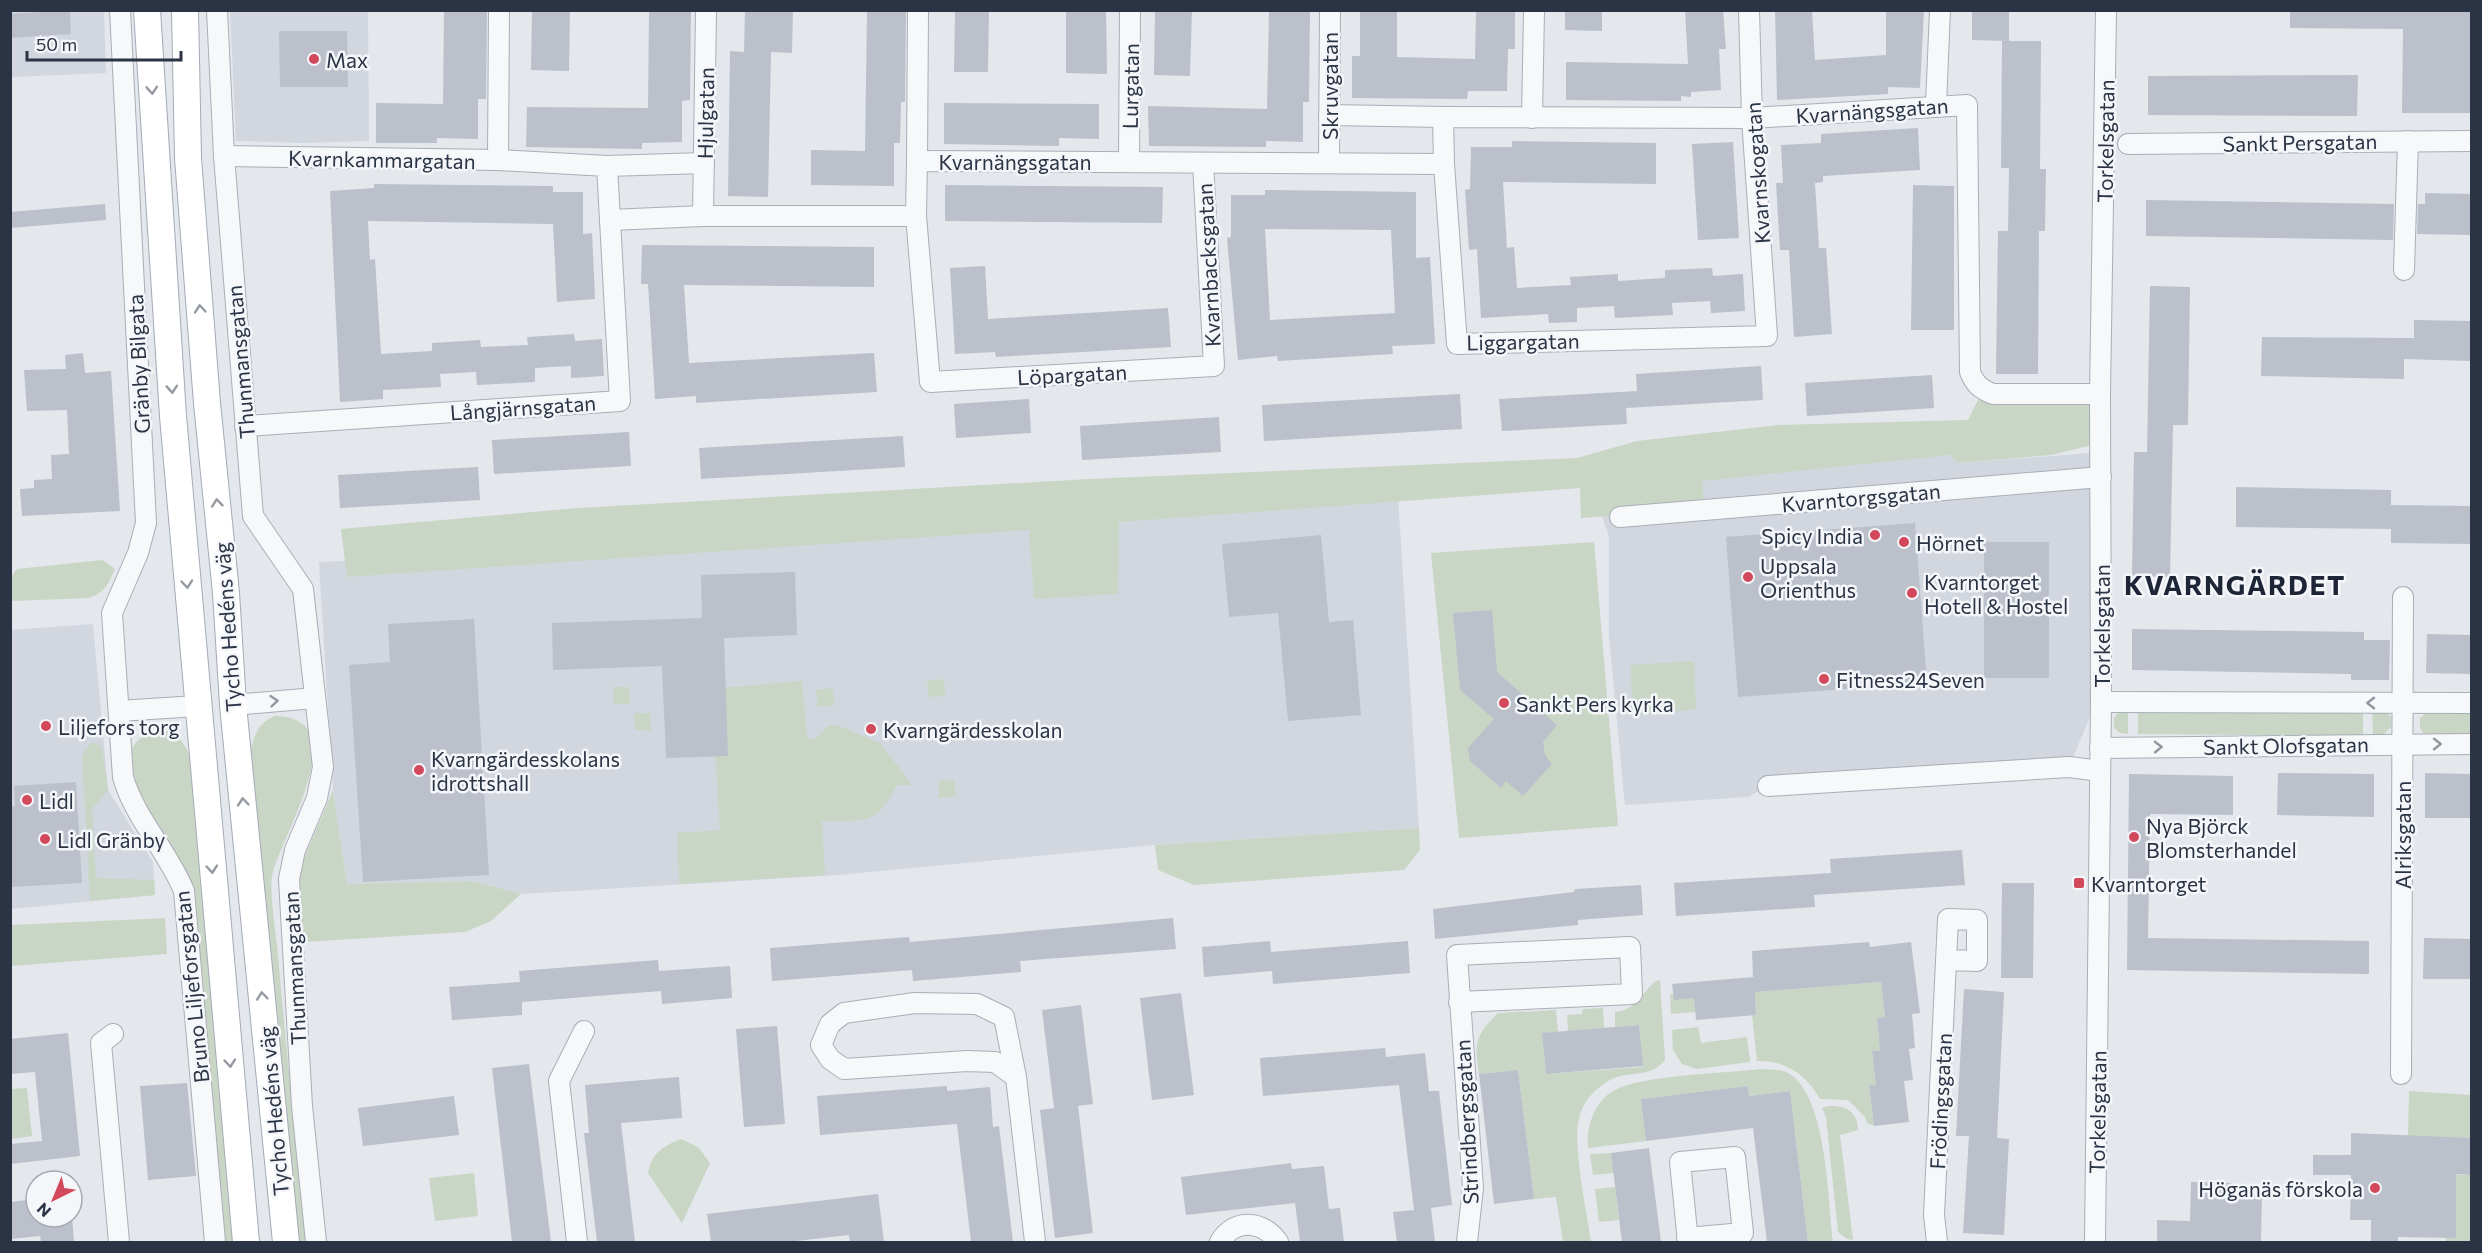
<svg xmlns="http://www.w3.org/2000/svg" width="2482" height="1253" viewBox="0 0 2482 1253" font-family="Commissioner,sans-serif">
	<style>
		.built { fill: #d2d6de }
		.green { fill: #c9d6c5 }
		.building { fill: #bbc0ca; fill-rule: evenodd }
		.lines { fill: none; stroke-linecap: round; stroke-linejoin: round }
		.minor-casing { stroke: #a9aeb7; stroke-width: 22 }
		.major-casing { stroke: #a3abb8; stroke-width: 28 }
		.minor { stroke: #f7f8fa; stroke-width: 20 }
		.major { stroke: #fff; stroke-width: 26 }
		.oneway { stroke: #959aa2 }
		.oneway2 { stroke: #9196a0 }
		.poi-dot { fill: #d1495b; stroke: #f4f6f9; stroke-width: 2 }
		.labels { text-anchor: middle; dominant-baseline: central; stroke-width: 5; stroke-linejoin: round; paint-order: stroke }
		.poi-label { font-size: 21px; fill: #2b3445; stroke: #f4f6f9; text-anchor: start }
		.street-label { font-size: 21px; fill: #2b3445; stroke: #f4f6f9 }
		.district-label { font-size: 27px; font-weight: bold; letter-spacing: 1.5px; fill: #1d2536; stroke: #f4f6f9 }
	</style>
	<rect width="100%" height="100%" fill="#e4e7ec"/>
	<g class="built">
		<path d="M10,11H104L106,73L11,77Z"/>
		<path d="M230,11H368L369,141L303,143L236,141Z"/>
		<path d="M2091,453L2092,712L2069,767L1768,786L1748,797L1625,805L1609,637V536L1587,475L1950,455L1957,463Z"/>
		<path d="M1398,497L1419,828L1154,845L838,875L521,894L472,881L347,884L333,790L319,562L525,554Z"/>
		<path d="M93,624L108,790L153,862L155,895L11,909V630Z"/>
	</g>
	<g class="green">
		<path d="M1983,390L2100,394L2101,443L2051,455L1957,463L1950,455L1702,481L1705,510L1581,518L1580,488L1119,522L1118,594L1034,599L1029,530L347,577L341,529L578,508L1089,479L1577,458L1637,441L1779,425L1968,420Z"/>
		<path d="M1594,542L1618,826L1459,838L1431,553Z"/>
		<path d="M103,560L115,569C108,584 106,592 89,598L13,601L11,596V577L17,569Z"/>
		<path d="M1694,661L1696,709L1632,716L1631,665Z"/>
		<path d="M944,679L945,696L929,697L927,681Z"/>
		<path d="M802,681L807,739L817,738L827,726L837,725L880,743L912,785H897C876,827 864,820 822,821L825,875L679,884L677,833L720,830L711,689Z"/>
		<path d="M613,687H629L630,704H614Z"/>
		<path d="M833,688L834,705L818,707L816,690Z"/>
		<path d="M2138,707L2363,710V736L2138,734Z"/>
		<path d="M2128,708V734L2120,733L2114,728V718L2121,709Z"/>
		<path d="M2372,710H2384L2391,717V727L2384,734L2373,735Z"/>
		<path d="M2429,710H2471V737L2424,734L2420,728V718Z"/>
		<path d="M634,713H650L651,730H635Z"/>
		<path d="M275,716C359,717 279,839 272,876C269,894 278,945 279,966C287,1058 297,1150 306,1242H296L251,748C256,731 259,723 275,716Z"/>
		<path d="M161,730C178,733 183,741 190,756L235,1242H225C216,1149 209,1054 198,961C196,941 196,895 189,879C174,846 83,745 161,730Z"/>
		<path d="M92,742L102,747L108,790L92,809L96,878L154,880L155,895L90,901L82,756Z"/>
		<path d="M954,780L956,796L939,798L938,781Z"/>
		<path d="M333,790L347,884L472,881L521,894L491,921L465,932L303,942L299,870Z"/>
		<path d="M1419,828L1420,850L1404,870L1194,885L1158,870L1155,845Z"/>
		<path d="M165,918L167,954L11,966V925Z"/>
		<path d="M1660,980L1665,1060C1650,1079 1630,1070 1610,1080C1597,1087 1585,1099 1580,1114C1571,1142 1587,1211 1591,1242H1563L1556,1197L1534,1199L1518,1070L1479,1074C1474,1042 1475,1036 1498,1013L1556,1010L1558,1032L1542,1033L1546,1074L1642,1067L1639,1025L1615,1027V1012C1641,1010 1647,981 1660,980Z"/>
		<path d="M1881,982L1885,1017L1877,1018L1880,1051L1872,1052L1876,1085L1869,1086L1874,1126L1867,1123L1865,1117L1848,1100L1820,1099C1807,1075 1785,1060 1757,1061L1752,1015L1756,1014L1755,992Z"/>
		<path d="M1694,992L1695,1012L1671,1014L1670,994Z"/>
		<path d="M1603,1008L1604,1028L1568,1031L1567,1015L1582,1014L1583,1009Z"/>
		<path d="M1698,1027L1701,1043L1747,1037L1750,1062L1697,1069L1682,1064L1673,1050L1672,1030Z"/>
		<path d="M1762,1069C1769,1070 1779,1069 1786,1072C1827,1090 1828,1202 1833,1242H1808L1790,1091L1749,1096L1748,1086L1641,1099L1646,1141L1588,1148C1586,1128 1594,1102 1613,1091C1641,1075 1727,1073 1762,1069Z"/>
		<path d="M27,1088L32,1136L11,1139V1089Z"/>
		<path d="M2409,1091L2471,1095V1138L2408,1137Z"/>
		<path d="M1828,1106C1845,1105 1858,1111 1858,1130L1840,1135L1853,1240L1847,1239L1838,1232L1826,1117L1822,1108Z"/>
		<path d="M681,1139L698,1147L710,1163L682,1223L648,1173C651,1154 663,1146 681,1139Z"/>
		<path d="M1611,1153L1614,1173L1593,1175L1590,1154Z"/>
		<path d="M474,1173L478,1216L435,1221L429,1178Z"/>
		<path d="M2399,1173L2471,1175V1242H2446V1238Z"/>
		<path d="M1615,1187L1619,1220L1599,1222L1595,1189Z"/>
	</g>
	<g class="building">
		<path d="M70,10L71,34L10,38V14Z"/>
		<path d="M444,10H487L486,99H478V139L437,138V143H376V103L443,104Z"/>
		<path d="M532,10H570L569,71L531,70Z"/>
		<path d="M649,10H691L690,100L682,101V142L642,143V149L526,147L527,107L648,108Z"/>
		<path d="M745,10H793L792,53L771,52L768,197L728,196L730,51L744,52Z"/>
		<path d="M867,10H906L905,102H901L900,143H894V186L811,185V150L865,151Z"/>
		<path d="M955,10H989L988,72H954Z"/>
		<path d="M1066,10H1106L1107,74L1066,73Z"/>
		<path d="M1155,10H1192L1190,76L1154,75Z"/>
		<path d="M1269,10H1310L1309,102H1303V142L1266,141V147L1149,146L1148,106L1267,109Z"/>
		<path d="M1360,10H1397V57L1475,59L1476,10H1515V49H1508L1507,91H1468L1467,99L1352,98V56H1360Z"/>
		<path d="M1565,10H1602V31L1565,30Z"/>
		<path d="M1685,10H1723L1726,49H1719L1721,90L1691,92V97L1681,96V101L1566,100V62L1688,64Z"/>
		<path d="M1775,10H1812L1815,60L1886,55V10H1924L1920,88L1888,87V94L1777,100Z"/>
		<path d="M1972,10H2009V41L1972,40Z"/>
		<path d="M2290,10H2472V113H2402L2403,29L2290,28Z"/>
		<path d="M279,31H347L348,87H280Z"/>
		<path d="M2002,41H2041L2040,169H2046L2045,231H2039L2038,374H1996L1998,231H2008L2009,168H2001Z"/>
		<path d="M2358,75L2357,116L2148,115V76Z"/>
		<path d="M944,103L1099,104V139L1059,138V146L944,144Z"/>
		<path d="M1918,128L1920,170L1823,176V182L1815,183L1819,248H1826L1832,334L1794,337L1789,250H1780L1776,183H1783L1781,145L1821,143V134Z"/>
		<path d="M1512,141L1656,143V184L1503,182L1507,248L1514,247L1517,288L1571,285L1570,277L1618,274V281L1665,278V270L1712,268L1713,276L1743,274L1745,311L1711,313L1710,301L1672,303L1673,315L1615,318L1614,306L1577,308V322L1549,323L1548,314L1481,318L1477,249L1469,250L1465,190L1470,189L1471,147H1512Z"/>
		<path d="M1733,142L1739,238L1698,240L1692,144Z"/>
		<path d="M374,184L553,186V192H583V234L592,233L595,299L557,302L553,224L368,221L370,260L375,259L381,354L432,351V343L480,340L481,347L528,345L527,337L574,334L575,341L602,339L604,376L571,378V366L535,368V382L477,385L476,372L440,374L441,387L383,390V399L340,402L330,191L374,188Z"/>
		<path d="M945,185L1163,187L1162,223L945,221Z"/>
		<path d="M1913,185L1954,186V330H1911Z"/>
		<path d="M1265,190L1416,192V258L1430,257L1435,344L1392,346L1393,354L1278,361L1277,356L1238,360L1227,238L1231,237V195H1265ZM1265,229L1391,230L1395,313L1270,320Z"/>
		<path d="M2425,193L2472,194V235L2417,234L2418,204H2425Z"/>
		<path d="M2146,200L2394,204L2393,240L2146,236Z"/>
		<path d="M105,204L106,220L10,228V212Z"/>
		<path d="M642,245L874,247V287L684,285L689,363L874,353L877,392L696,403V396L655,399L648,284H641Z"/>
		<path d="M985,266L988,319L1168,308L1171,347L996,357L995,352L955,354L950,268Z"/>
		<path d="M2150,286L2190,287L2188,425H2173L2170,577L2132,576L2134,452H2147Z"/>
		<path d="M2414,320L2472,321V361L2404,359V379L2261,376L2262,337L2414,338Z"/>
		<path d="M83,353L85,373L111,371L120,511L22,516L20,489L34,488V480L52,479L51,455L69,454L67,410L27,411L24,370L66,369L65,355Z"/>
		<path d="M1761,366L1763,400L1626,408L1627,424L1502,431L1499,399L1637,391L1636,374Z"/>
		<path d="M1932,375L1934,408L1807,416L1805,383Z"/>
		<path d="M1460,394L1462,429L1264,441L1262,405Z"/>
		<path d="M1029,399L1031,433L956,438L954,404Z"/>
		<path d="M1219,417L1221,452L1082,460L1080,426Z"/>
		<path d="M629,432L631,466L494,474L492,440Z"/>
		<path d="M903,436L905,467L701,479L699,448Z"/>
		<path d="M478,467L480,500L340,508L338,475Z"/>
		<path d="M2236,487L2391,490V505L2472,506V544L2391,543V529L2236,527Z"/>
		<path d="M1915,523L1927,683L1738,697L1726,537Z"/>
		<path d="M1321,535L1329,622L1353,620L1361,715L1288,721L1278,613L1229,617L1222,544Z"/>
		<rect x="1984" y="542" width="65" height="136"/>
		<path d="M795,572L797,635L724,638L728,756L666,758L662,666L553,670L552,623L702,618L701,575Z"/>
		<path d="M1492,610L1497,672L1557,725L1543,742L1545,755L1552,764L1523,796L1506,781L1501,788L1470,761L1468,748L1494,719L1460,690L1453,613Z"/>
		<path d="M474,619L489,875L363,882L349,665L390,662L388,624Z"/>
		<path d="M2132,629L2364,632V640H2390L2389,680H2351V674L2132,670Z"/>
		<path d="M2427,634L2472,635V674L2426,673Z"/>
		<path d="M2278,773L2374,774V817L2277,815Z"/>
		<path d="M2425,773L2472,774V818H2425Z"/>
		<path d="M2129,774L2233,776V815L2150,814L2148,938L2369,941V974L2127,970Z"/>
		<path d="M76,782L82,883L10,887V806H15L14,786Z"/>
		<path d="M1962,850L1965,885L1814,895L1815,907L1676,916L1674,883L1831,873L1830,859Z"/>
		<path d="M2002,883H2034L2033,978H2001Z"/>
		<path d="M1641,885L1643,915L1578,920V925L1435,939L1433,909L1574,892L1575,889Z"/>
		<path d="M1173,918L1176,949L1020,961L1021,972L913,981L912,970L772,981L770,948L909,937L910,942Z"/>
		<path d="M2424,938L2472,939V979H2423Z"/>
		<path d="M1270,941L1271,952L1408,941L1410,973L1273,984L1272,971L1204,977L1202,947Z"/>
		<path d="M1869,942L1870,947L1911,942L1920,1013L1912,1014L1915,1048L1909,1049L1913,1080L1904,1081L1909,1122L1874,1126L1869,1085H1876L1872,1051H1880L1877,1018L1885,1017L1881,982L1755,992L1756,1015L1696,1020L1694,998L1674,1000L1672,984L1753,977L1752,951Z"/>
		<path d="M658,960L659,971L730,966L732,998L662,1004L661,991L622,994L522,1002V1015L452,1020L449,987L520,982L519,971Z"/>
		<path d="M1964,989L2004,992L1997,1138L2009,1139L2004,1235L1963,1233L1969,1136H1956Z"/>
		<path d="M1181,993L1194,1095L1152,1100L1140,998Z"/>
		<path d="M1081,1005L1093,1104L1078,1106L1093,1233L1055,1238L1040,1110L1054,1108L1042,1010Z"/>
		<path d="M1639,1025L1643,1066L1546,1074L1542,1033Z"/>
		<path d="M777,1026L785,1124L744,1127L736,1029Z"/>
		<path d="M68,1033L80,1156L10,1164V1144L42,1141L35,1072L10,1074V1039Z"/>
		<path d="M1385,1048L1386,1057L1425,1053L1429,1091H1439L1452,1205L1431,1208L1435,1242H1397L1393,1212L1414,1210L1399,1085L1263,1096L1260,1058Z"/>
		<path d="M529,1064L551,1242H512L492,1068Z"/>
		<path d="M1518,1070L1534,1199L1494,1204L1479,1074Z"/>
		<path d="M679,1077L682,1118L621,1123L635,1242H597L584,1133H589L585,1085Z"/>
		<path d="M187,1083L196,1176L148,1180L140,1086Z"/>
		<path d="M947,1086V1091L990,1087L993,1127L999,1126L1013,1242H971L957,1124L820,1135L817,1096Z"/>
		<path d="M1748,1086L1749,1096L1790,1091L1808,1242H1767L1753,1128L1646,1141L1641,1099Z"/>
		<path d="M454,1096L459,1135L363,1146L358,1108Z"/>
		<path d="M2351,1133L2472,1138V1175L2456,1174V1238L2398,1237V1242H2371V1220H2350L2351,1175H2313V1155H2351Z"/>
		<path d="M1649,1148L1661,1242H1622L1611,1153Z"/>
		<path d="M1291,1163L1292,1169L1324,1166L1329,1209L1340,1208L1344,1242H1300L1295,1203L1186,1215L1181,1177Z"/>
		<path d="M2191,1182L2232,1183V1193L2262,1194L2261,1242H2157V1220L2190,1221Z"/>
		<path d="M878,1194L884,1242H850L849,1235L787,1242H711L707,1214Z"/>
		<path d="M36,1199V1217H72L74,1242H41L40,1236L10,1239V1202Z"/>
	</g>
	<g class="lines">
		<g class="minor-casing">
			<g id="minor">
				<path d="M120,10L146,523L138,553L112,613L123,777C135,819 168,851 184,891L215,1242"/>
				<path d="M217,10L224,156L253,516L303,589L323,767L317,798L295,850L289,879L302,1106L316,1242"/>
				<path d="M1936,105L1940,10"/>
				<path d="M1329,115L1443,117"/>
				<path d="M1532,118L1534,10"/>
				<path d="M2128,144L2472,141"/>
				<path d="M224,156L498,160L499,10"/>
				<path d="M498,160L607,166L610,220L703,216H916L917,161L1444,164L1443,117L1752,118L1967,105L1970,372C1975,384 1980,389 1993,394H2100"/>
				<path d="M917,161L918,10"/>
				<path d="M1329,161L1330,10"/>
				<path d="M1129,162L1130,10"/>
				<path d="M1444,164L1457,344L1767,336L1752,118L1749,10"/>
				<path d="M607,166L704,163"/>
				<path d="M703,216L706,10"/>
				<path d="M916,216L930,382L1214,366L1203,163"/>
				<path d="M2404,270L2408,141"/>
				<path d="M245,426L620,401L610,220"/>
				<path d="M1620,517L2101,477"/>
				<path d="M2101,702L2472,703"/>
				<path d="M233,705L315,698"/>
				<path d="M119,711L197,706"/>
				<path d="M2100,748L2472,744"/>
				<path d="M1768,786L2069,767L2100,771"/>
				<path d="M1459,1002L1632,994L1630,947L1457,955L1473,1188L1467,1242"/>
				<path d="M113,1034L101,1043L119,1242"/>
				<path d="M2401,1074L2403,597"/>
				<path d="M1016,1077L995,1062L967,1061L844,1069L830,1059L821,1045L830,1024L844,1013L915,1003L977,1004L1004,1017L1016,1077L1035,1242"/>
				<path d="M1687,1238L1743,1233L1735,1157L1680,1162L1688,1242"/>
				<path d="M577,1242L559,1081L584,1031"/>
				<path d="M1220,1242C1234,1218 1263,1220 1278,1242"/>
				<path d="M1937,1242L1934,1215L1948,919L1977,920V961L1947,960"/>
				<path d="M2095,1242L2101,702L2100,394L2106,10"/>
			</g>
		</g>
		<g class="major-casing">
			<g id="major">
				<path d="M147,10L173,416L246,1242"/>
				<path d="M185,10L188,158L207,403L226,593L233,705L286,1242"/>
			</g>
		</g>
		<use href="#minor" class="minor"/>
		<use href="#major" class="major"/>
	</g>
	<defs><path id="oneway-chevron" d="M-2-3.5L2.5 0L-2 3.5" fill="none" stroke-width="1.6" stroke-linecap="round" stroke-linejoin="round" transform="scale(1.5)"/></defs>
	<g class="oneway">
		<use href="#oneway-chevron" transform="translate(152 90) rotate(86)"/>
		<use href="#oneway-chevron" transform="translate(200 309) rotate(-95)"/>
		<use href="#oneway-chevron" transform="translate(172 389) rotate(86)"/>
		<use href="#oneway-chevron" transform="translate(217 503) rotate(-96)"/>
		<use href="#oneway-chevron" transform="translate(187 584) rotate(85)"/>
		<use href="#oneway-chevron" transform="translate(243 802) rotate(-95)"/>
		<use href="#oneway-chevron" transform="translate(212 869) rotate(85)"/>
		<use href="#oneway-chevron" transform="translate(262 996) rotate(-96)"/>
		<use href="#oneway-chevron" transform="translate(230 1063) rotate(85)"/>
	</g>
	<g class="oneway2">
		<use href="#oneway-chevron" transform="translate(274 701) rotate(-5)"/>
		<use href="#oneway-chevron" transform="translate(2371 703) rotate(-180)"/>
		<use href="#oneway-chevron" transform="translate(2437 744)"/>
		<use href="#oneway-chevron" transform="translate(2158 747) rotate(-1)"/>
	</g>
	<g class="poi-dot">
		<circle cx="314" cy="59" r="6"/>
		<circle cx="1875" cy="535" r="6"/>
		<circle cx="1904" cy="542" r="6"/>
		<circle cx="1748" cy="577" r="6"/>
		<circle cx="1912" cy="593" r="6"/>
		<circle cx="1824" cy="679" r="6"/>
		<circle cx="1504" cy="703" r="6"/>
		<circle cx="46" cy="726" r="6"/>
		<circle cx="871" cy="729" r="6"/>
		<circle cx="419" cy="770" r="6"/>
		<circle cx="27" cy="800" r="6"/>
		<circle cx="2134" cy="837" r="6"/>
		<circle cx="45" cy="839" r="6"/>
		<rect x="2073" y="877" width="12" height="12" rx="3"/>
		<circle cx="2375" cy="1188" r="6"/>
	</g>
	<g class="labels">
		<g class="poi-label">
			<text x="326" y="59">Max</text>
			<text x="1863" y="535" text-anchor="end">Spicy India</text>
			<text x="1916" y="542">Hörnet</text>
			<text x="1760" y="565">Uppsala<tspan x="1760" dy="24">Orienthus</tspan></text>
			<text x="1924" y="581">Kvarntorget<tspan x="1924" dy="24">Hotell &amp; Hostel</tspan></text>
			<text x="1836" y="679">Fitness24Seven</text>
			<text x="1516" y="703">Sankt Pers kyrka</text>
			<text x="58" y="726">Liljefors torg</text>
			<text x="883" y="729">Kvarngärdesskolan</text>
			<text x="431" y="758">Kvarngärdesskolans<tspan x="431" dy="24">idrottshall</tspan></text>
			<text x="39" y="800">Lidl</text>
			<text x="2146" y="825">Nya Björck<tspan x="2146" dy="24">Blomsterhandel</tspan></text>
			<text x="57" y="839">Lidl Gränby</text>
			<text x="2091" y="883">Kvarntorget</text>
			<text x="2363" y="1188" text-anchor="end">Höganäs förskola</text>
		</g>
		<g class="street-label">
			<text transform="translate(1130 86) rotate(-89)">Lurgatan</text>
			<text transform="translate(1329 86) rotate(-90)">Skruvgatan</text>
			<text transform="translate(1872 110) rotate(-4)">Kvarnängsgatan</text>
			<text transform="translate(705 113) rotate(-89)">Hjulgatan</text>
			<text transform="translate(2105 141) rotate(-89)">Torkelsgatan</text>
			<text transform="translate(2300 142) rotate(-1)">Sankt Persgatan</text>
			<text transform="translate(382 159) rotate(1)">Kvarnkammargatan</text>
			<text x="1015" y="161">Kvarnängsgatan</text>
			<text transform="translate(1757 173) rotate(-94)">Kvarnskogatan</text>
			<text transform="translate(1208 265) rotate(-93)">Kvarnbacksgatan</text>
			<text transform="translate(1523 341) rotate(-1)">Liggargatan</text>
			<text transform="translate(240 362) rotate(-95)">Thunmansgatan</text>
			<text transform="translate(138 364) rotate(-93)">Gränby Bilgata</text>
			<text transform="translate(1072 374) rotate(-3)">Löpargatan</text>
			<text transform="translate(523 407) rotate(-4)">Långjärnsgatan</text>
			<text transform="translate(1861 497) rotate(-5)">Kvarntorgsgatan</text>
			<text transform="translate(2101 626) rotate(-90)">Torkelsgatan</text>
			<text transform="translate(227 627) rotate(-94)">Tycho Hedéns väg</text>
			<text transform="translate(2286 745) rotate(-1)">Sankt Olofsgatan</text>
			<text transform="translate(2402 835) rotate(-90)">Alriksgatan</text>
			<text transform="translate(294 968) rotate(-93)">Thunmansgatan</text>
			<text transform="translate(191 987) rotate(-96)">Bruno Liljeforsgatan</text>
			<text transform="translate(1940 1101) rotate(-87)">Frödingsgatan</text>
			<text transform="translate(273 1111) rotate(-95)">Tycho Hedéns väg</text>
			<text transform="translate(2097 1112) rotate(-89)">Torkelsgatan</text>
			<text transform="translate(1466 1122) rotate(-93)">Strindbergsgatan</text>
		</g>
		<g class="district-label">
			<text x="2235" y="584">KVARNGÄRDET</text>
		</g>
	</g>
	<rect width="2482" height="1253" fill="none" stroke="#2b3445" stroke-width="24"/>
	<g transform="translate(54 1199) rotate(223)"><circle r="28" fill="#f4f6f9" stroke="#a4a8b1" stroke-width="1.5"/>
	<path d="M0-4.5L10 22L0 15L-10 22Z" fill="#d1495b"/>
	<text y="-9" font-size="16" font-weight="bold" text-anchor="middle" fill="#2b3445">N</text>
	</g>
	<path d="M27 51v9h154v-9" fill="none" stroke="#2b3445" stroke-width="3"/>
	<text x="36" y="51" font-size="18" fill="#2b3445" stroke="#f4f6f9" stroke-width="4.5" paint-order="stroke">50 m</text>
</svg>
